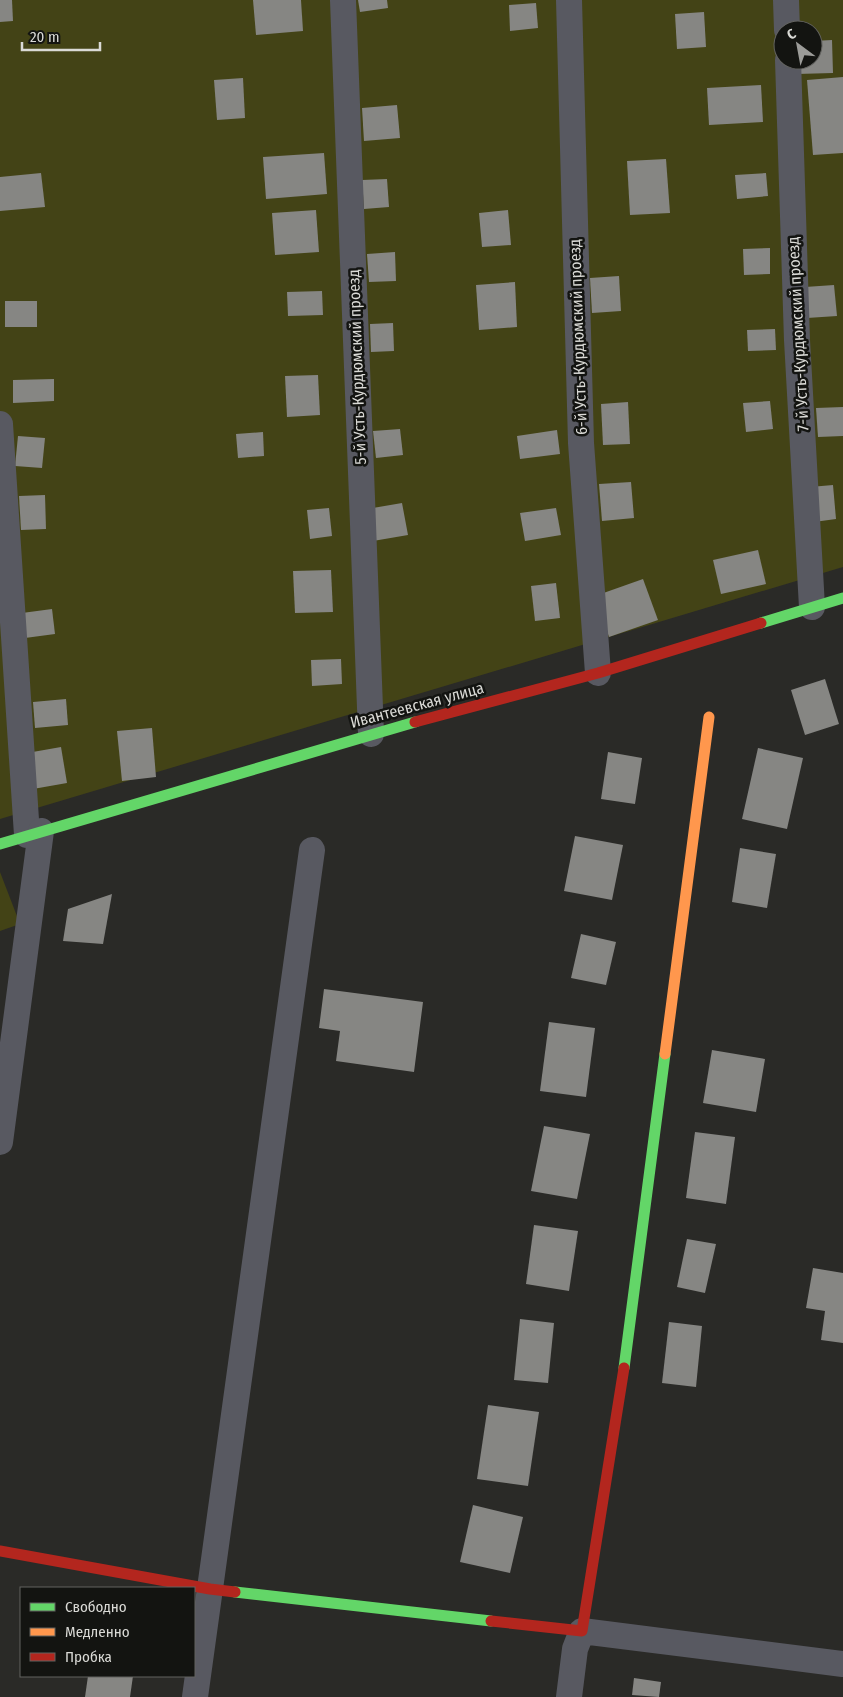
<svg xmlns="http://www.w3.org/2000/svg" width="843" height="1697" viewBox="0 0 843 1697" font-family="'Fira Sans Condensed',sans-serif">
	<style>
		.green { fill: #434316; fill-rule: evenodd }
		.building { fill: #868683 }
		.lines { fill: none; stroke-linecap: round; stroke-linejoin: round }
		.street { stroke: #585961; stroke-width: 26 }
		.fast { stroke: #63d668; stroke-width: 11 }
		.slow { stroke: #ff974d; stroke-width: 11 }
		.jam { stroke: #b3261e; stroke-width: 11 }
		.labels { text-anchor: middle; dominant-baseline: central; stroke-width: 5; stroke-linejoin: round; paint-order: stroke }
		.street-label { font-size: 16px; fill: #dadad6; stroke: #131411 }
	</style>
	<rect width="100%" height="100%" fill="#2a2a27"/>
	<g class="green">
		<path d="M0,0H843V567L0,819ZM783,30H813V60H783Z"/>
		<path d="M0,872L20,924L0,931Z"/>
	</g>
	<g class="building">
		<path d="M0,0H12L13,21L0,22Z"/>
		<path d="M253,0H301L303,31L256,35Z"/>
		<path d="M358,0H387L388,8L360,12Z"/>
		<path d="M536,3L538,28L510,31L509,5Z"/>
		<path d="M704,12L706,47L677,49L675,14Z"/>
		<path d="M832,40L833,73L797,74L796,60H813V41Z"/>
		<path d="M843,77V153L813,155L807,80Z"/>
		<path d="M243,78L245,118L217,120L214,80Z"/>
		<path d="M761,85L763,122L709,125L707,88Z"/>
		<path d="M397,105L400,138L364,141L362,108Z"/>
		<path d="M324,153L327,194L266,199L263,157Z"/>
		<path d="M666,159L670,213L630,215L627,161Z"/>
		<path d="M41,173L45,207L0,211V177Z"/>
		<path d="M766,173L768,196L737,199L735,175Z"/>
		<path d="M387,179L389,207L364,209L362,180Z"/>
		<path d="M316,210L319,252L275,255L272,213Z"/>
		<path d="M508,210L511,245L482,247L479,213Z"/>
		<path d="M770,248V274L744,275L743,249Z"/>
		<path d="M395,252L396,281L369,282L367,254Z"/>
		<path d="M619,276L621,311L592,313L590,278Z"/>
		<path d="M515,282L517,327L479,330L476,285Z"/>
		<path d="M834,285L837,316L807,318L805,287Z"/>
		<path d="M322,291L323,315L288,316L287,292Z"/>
		<rect x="5" y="301" width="32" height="26"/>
		<path d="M393,323L394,351L371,352L370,324Z"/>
		<path d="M775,329L776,350L748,351L747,330Z"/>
		<path d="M318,375L320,415L287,417L285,376Z"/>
		<path d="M54,379V401L13,403V380Z"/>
		<path d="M770,401L773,429L746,432L743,403Z"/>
		<path d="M628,402L630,444L603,445L601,404Z"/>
		<path d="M843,407V436L818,437L816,408Z"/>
		<path d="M400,429L403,455L376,458L373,431Z"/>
		<path d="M557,430L560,454L520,459L517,436Z"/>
		<path d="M263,432L264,456L238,458L236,434Z"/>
		<path d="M18,436L45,438L42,468L15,466Z"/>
		<path d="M631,482L634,518L602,521L599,484Z"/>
		<path d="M833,485L836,519L814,522L810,487Z"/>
		<path d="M45,495L46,529L21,530L19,496Z"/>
		<path d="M402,503L408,535L373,541L367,509Z"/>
		<path d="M329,508L332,536L310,539L307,510Z"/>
		<path d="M556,508L561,535L525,541L520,513Z"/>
		<path d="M758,550L766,584L721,594L713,560Z"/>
		<path d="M331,570L333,612L295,613L293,571Z"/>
		<path d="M643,579L658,620L609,637L595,596Z"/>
		<path d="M556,583L560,618L535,621L531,586Z"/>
		<path d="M52,609L55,634L25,638L22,613Z"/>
		<path d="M341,659L342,684L312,686L311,660Z"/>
		<path d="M825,679L839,724L805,735L791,690Z"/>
		<path d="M66,699L68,725L35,728L33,702Z"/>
		<path d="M152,728L156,777L122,781L117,731Z"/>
		<path d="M61,747L67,783L33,789L27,753Z"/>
		<path d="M758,748L803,758L787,829L742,819Z"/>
		<path d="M608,752L642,758L635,804L601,799Z"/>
		<path d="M575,836L623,845L612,900L564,891Z"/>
		<path d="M740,848L776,854L767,908L732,902Z"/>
		<path d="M112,894L103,944L63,941L68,909Z"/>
		<path d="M581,934L616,942L606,985L571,978Z"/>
		<path d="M324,989L423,1002L414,1072L336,1061L340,1031L319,1028Z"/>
		<path d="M549,1022L595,1028L586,1097L540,1091Z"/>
		<path d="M712,1050L765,1059L756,1112L703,1103Z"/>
		<path d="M544,1126L590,1134L577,1199L531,1191Z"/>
		<path d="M695,1132L735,1137L726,1204L686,1198Z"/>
		<path d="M534,1225L578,1231L569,1291L526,1284Z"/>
		<path d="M687,1239L716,1244L705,1293L677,1287Z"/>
		<path d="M813,1268L843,1273V1343L821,1340L825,1311L806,1308Z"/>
		<path d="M520,1319L554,1323L548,1383L514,1380Z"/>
		<path d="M669,1322L702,1326L696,1387L662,1383Z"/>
		<path d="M488,1405L539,1412L528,1486L477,1479Z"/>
		<path d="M473,1505L523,1517L510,1573L460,1562Z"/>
		<path d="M88,1676H133L130,1697H85Z"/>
		<path d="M634,1678L661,1682L659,1697L632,1695Z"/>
	</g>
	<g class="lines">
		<g class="street">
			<path d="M343,0L371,734"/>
			<path d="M569,0L581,443L598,673"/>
			<path d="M786,0L787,30"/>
			<path d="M788,60L797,340L812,607"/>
			<path d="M0,424L27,835"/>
			<path d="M0,1142L41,831"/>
			<path d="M195,1697L312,850"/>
			<path d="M569,1697L575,1649L582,1631L843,1664"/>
		</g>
		<g class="fast">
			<path d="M761,623L843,598"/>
			<path d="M0,844L415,722"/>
			<path d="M624,1368L665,1054"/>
			<path d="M235,1592L491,1621"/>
		</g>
		<path class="slow" d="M665,1054L709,717"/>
		<g class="jam">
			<path d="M415,722L598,673L761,623"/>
			<path d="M0,1551L210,1589L235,1592"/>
			<path d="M491,1621L582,1631L624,1368"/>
		</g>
	</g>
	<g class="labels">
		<g class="street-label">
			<text transform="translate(798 334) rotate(-93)">7-й Усть-Курдюмский проезд</text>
			<text transform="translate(578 337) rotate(-92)">6-й Усть-Курдюмский проезд</text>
			<text transform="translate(357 367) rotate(-92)">5-й Усть-Курдюмский проезд</text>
			<text transform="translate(417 705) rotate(-15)">Ивантеевская улица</text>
		</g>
	</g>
	<rect x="20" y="1587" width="175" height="90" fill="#131411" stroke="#636360"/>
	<rect x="30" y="1603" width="25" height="8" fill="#63d668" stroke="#636360"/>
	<text x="65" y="1612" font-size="15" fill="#dadad6">Свободно</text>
	<rect x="30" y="1628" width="25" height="8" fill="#ff974d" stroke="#636360"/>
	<text x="65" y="1637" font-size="15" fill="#dadad6">Медленно</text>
	<rect x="30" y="1653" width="25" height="8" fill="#b3261e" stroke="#636360"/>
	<text x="65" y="1662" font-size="15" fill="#dadad6">Пробка</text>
	<g transform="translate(798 45) rotate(328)"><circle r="24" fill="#131411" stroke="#636360"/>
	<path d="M0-4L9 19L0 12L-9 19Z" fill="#9c9c99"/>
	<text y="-8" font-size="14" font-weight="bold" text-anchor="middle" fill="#dadad6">С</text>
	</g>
	<path d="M22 42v8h78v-8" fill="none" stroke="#dadad6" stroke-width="2.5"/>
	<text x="30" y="42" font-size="15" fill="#dadad6" stroke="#131411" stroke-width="4" paint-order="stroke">20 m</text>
</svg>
